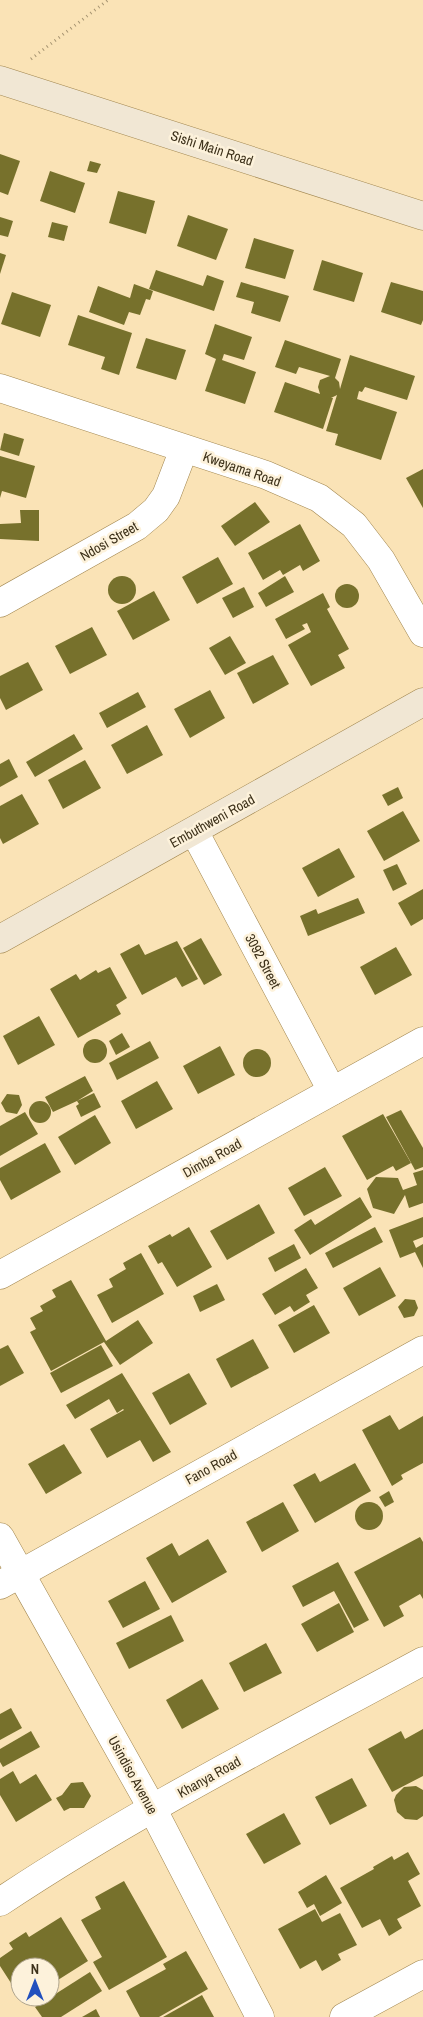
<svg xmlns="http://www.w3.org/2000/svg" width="423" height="2017" viewBox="0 0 423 2017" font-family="'Archivo Narrow',sans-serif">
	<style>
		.building { fill: #77712c }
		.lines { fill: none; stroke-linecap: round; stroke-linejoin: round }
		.street-casing { stroke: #a1864f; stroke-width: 29 }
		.secondary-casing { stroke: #a1864f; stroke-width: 29 }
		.path { stroke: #a69471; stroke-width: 3; stroke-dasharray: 1 4; stroke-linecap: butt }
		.street { stroke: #fff; stroke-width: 28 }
		.secondary { stroke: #f1e7d4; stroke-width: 28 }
		.labels { text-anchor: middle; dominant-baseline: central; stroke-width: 5; stroke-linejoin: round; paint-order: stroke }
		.street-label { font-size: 14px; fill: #3d311a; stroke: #fdf2db }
	</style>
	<rect width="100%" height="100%" fill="#fae3b6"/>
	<g class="building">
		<path d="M0,154L20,161L8,195L0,192Z"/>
		<path d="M90,161L101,164L97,173L87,171Z"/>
		<path d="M50,171L85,183L75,213L40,201Z"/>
		<path d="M118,191L155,201L146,234L109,223Z"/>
		<path d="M188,215L228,229L216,260L177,246Z"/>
		<path d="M0,217L13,221L8,237L0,235Z"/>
		<path d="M52,222L68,226L64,241L48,237Z"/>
		<path d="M254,238L294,250L285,279L245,268Z"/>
		<path d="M0,253L6,255L0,274Z"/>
		<path d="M322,260L363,273L354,302L313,290Z"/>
		<path d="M156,270L203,286L207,275L224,281L214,311L149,289Z"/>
		<path d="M241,282L289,296L280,322L251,313L254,302L236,297Z"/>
		<path d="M391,282L423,291V320L421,325L381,312Z"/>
		<path d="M134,284L153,291L150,300L146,299L140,315L129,312L124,325L89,312L98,286L130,298Z"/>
		<path d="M12,292L51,305L40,337L1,324Z"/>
		<path d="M78,315L132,333L119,375L101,369L105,357L68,345Z"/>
		<path d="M215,324L252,337L244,360L224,354L222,360L256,372L245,404L205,391L216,359L205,354Z"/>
		<path d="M146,338L186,350L176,380L136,368Z"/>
		<path d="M285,340L341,359L335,378L339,382L340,389L350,355L415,376L407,400L365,387L362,392L359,391L357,399L397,412L381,460L335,445L338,434L326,431L337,395L331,398H333L323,429L274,412L285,382L320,394L318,387L320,380L330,376L299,367L296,374L275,367Z"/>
		<path d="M4,433L24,439L19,456L0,450Z"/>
		<path d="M0,456L35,466L26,498L2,491L0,498Z"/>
		<path d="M423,469V508L406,478Z"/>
		<path d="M255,502L270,522L235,546L221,526Z"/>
		<path d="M20,510H39V541L0,539V524L21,523Z"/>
		<path d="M300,524L320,561L303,571L300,565L283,575L280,570L263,580L248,553Z"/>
		<path d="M218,557L233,584L197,604L182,577Z"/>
		<path d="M285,576L294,592L266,607L258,593Z"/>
		<circle cx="122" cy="590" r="14"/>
		<circle cx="347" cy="596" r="12"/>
		<path d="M244,587L254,607L233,618L222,598Z"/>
		<path d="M154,591L170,620L133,640L117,611Z"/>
		<path d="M323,593L330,607L327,609L349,649L338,655L345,668L311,686L288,645L311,632L307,623L302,625L305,629L286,639L275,619Z"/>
		<path d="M92,627L107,655L70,674L55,646Z"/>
		<path d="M230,636L246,663L225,675L209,648Z"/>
		<path d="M273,655L289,684L253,704L237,673Z"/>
		<path d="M28,662L43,690L6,710L0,698V676Z"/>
		<path d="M210,690L225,718L190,738L174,709Z"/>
		<path d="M138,692L146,707L107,728L99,713Z"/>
		<path d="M147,725L163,755L127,774L111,745Z"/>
		<path d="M74,734L83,749L35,777L26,762Z"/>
		<path d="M9,759L18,777L0,787V764Z"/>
		<path d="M85,760L101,788L63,809L48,780Z"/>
		<path d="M398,787L403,798L388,806L382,795Z"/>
		<path d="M22,794L39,824L3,844L0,838V806Z"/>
		<path d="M403,811L420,841L384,861L367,831Z"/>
		<path d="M339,848L355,877L318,897L302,868Z"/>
		<path d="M397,864L407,884L393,891L383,870Z"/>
		<path d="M423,889V919L411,926L398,903Z"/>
		<path d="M358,898L365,913L308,936L300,916L316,909L318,914Z"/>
		<path d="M201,938L222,975L204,985L183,948Z"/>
		<path d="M177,941L198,979L182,987L176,977L142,995L120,954L139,944L145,955Z"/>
		<path d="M396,947L412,975L375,995L360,967Z"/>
		<path d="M110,967L127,998L116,1005L121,1014L78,1038L50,989L76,974L80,980L96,970L98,973Z"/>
		<path d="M39,1016L55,1045L18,1065L3,1036Z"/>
		<path d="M122,1033L130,1047L116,1055L109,1041Z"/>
		<circle cx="95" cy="1051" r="12"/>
		<path d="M150,1041L159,1058L117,1080L109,1063Z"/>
		<path d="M220,1046L235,1075L198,1094L183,1066Z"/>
		<circle cx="257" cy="1063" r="14"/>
		<path d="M85,1076L93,1091L77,1101L94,1093L101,1107L81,1117L76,1106L79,1104L77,1101L53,1112L45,1097Z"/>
		<path d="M157,1081L173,1109L136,1129L121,1101Z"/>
		<path d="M7,1094L19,1095L22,1105L17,1114L6,1112L1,1103Z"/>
		<circle cx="40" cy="1112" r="11"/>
		<path d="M401,1110L423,1148V1167L415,1170L386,1117Z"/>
		<path d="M25,1112L38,1134L0,1156V1126Z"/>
		<path d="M383,1114L411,1163L396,1171L393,1166L367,1180L342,1136Z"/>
		<path d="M95,1115L111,1143L75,1165L58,1137Z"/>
		<path d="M45,1143L61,1172L11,1200L0,1180V1168Z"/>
		<path d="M325,1167L342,1196L304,1216L288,1188Z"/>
		<path d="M423,1170V1203L409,1208L405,1195L394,1214L373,1208L367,1189L376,1177L398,1178L403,1190L417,1185L413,1173Z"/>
		<path d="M360,1197L372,1217L310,1255L294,1230L311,1219L315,1225Z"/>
		<path d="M259,1204L275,1233L227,1260L210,1231Z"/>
		<path d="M423,1217V1237L413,1241L416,1248L423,1244V1268L415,1252L400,1258L389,1230Z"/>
		<path d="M189,1227L212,1267L177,1287L162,1262L158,1264L148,1246L170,1234L172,1237Z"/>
		<path d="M375,1227L383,1242L333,1268L325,1253Z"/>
		<path d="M294,1244L301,1258L275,1272L268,1258Z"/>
		<path d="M141,1253L164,1294L112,1323L97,1295L113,1287L109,1279L126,1269L123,1263Z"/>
		<path d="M380,1267L396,1296L359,1316L343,1288Z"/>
		<path d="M306,1268L318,1288L306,1295L310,1302L294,1312L290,1306L275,1315L262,1294Z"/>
		<path d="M71,1280L106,1341L138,1320L153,1343L120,1365L104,1342L51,1371L30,1332L36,1329L30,1318L43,1311L40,1306L56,1297L52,1290Z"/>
		<path d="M217,1284L225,1300L200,1312L193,1296Z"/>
		<path d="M405,1299L415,1300L418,1308L414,1316L404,1318L398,1307Z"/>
		<path d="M314,1305L330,1333L294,1353L278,1325Z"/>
		<path d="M253,1339L269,1368L231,1388L216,1359Z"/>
		<path d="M8,1345L24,1373L0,1386V1349Z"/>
		<path d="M101,1345L113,1366L61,1393L50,1373Z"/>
		<path d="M122,1373L171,1452L153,1462L140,1440L107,1458L90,1429L124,1410L123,1409L117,1413L109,1399L75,1419L66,1405Z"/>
		<path d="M189,1373L207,1404L170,1425L152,1393Z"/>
		<path d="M390,1415L399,1430L423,1416V1463L401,1475L403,1479L392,1486L362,1430Z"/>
		<path d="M64,1444L82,1473L46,1494L28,1464Z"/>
		<path d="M355,1463L371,1491L315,1523L293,1485L315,1473L320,1482Z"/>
		<path d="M389,1491L394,1502L385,1507L379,1497Z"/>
		<circle cx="369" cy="1516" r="14"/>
		<path d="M283,1502L299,1531L262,1552L246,1522Z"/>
		<path d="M420,1537L423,1542V1599L420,1594L399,1606L404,1616L384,1627L354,1572Z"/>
		<path d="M208,1539L227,1572L172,1603L146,1558L172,1543L179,1556Z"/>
		<path d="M338,1562L369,1620L354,1628L334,1591L303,1607L292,1586Z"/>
		<path d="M145,1581L160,1609L123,1628L108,1601Z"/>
		<path d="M339,1603L354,1632L317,1652L301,1624Z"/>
		<path d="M171,1615L184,1641L129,1669L116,1643Z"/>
		<path d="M266,1643L282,1673L244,1692L229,1663Z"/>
		<path d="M202,1679L219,1709L182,1729L166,1700Z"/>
		<path d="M11,1708L22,1728L0,1740V1714Z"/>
		<path d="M423,1729V1776L392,1792L368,1749L401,1731L405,1739Z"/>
		<path d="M31,1731L40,1747L3,1767L0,1762V1749Z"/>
		<path d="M13,1771L20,1784L36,1774L52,1800L16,1822L0,1795V1779Z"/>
		<path d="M352,1778L367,1806L330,1825L315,1797Z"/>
		<path d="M83,1782L91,1796L84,1808H70L64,1811L56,1798L62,1795L71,1783Z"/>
		<path d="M416,1786L423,1790V1816L417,1820L405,1819L397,1812L394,1800L396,1795L404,1787Z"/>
		<path d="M284,1813L301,1844L264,1864L246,1834Z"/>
		<path d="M408,1852L420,1874L408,1881L421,1906L397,1919L402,1928L389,1936L380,1919L362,1928L340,1888L374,1869L373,1867L392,1856L394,1860Z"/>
		<path d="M326,1875L342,1903L320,1916L314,1904L307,1908L298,1892Z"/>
		<path d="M124,1881L167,1957L109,1990L93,1962L102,1957L81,1920L101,1909L95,1897Z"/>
		<path d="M315,1909L322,1922L340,1913L357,1945L338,1954L341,1960L322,1971L316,1960L300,1969L278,1929Z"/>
		<path d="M61,1917L88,1961L50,1985V1967H20V1997L0,1966V1958L13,1949L9,1943L26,1932L29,1937Z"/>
		<path d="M186,1951L208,1989L159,2017H140L126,1991L166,1969L163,1964Z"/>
		<path d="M90,1972L102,1991L61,2017H42L35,2007Z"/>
		<path d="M202,1995L214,2017H163Z"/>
		<path d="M96,2009L100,2017H82Z"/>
	</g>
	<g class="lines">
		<g class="street-casing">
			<g id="street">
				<path d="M0,388L266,475L319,498L354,525L381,560L423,633"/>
				<path d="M0,603L137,526L156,510L166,496L184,449"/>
				<path d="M194,831L332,1091"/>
				<path d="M0,1275L423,1041"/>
				<path d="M0,1537L152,1808L260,2017"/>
				<path d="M0,1585L423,1350"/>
				<path d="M0,1902C135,1812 281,1738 423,1661"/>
				<path d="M344,2017L423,1974"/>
			</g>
		</g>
		<g class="secondary-casing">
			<g id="secondary">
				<path d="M0,80L423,216"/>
				<path d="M0,939L423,702"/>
			</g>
		</g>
		<path class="path" d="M31,59L108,0"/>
		<use href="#street" class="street"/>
		<use href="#secondary" class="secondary"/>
	</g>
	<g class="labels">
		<g class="street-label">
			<text transform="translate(212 148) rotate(18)">Sishi Main Road</text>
			<text transform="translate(242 469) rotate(19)">Kweyama Road</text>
			<text transform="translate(109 541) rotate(-30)">Ndosi Street</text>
			<text transform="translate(212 821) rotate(-29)">Embuthweni Road</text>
			<text transform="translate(263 961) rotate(62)">3092 Street</text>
			<text transform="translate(212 1158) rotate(-29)">Dimba Road</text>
			<text transform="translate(211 1467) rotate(-29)">Fano Road</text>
			<text transform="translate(133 1775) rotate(61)">Usindiso Avenue</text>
			<text transform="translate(209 1777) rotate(-29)">Khanya Road</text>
		</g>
	</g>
	<g transform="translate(35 1982)"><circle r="24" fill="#fdf2db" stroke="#b0a58e"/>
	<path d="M0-4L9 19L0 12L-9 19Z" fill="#2250be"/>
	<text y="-8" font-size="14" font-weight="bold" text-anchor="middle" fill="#3d311a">N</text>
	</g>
</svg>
